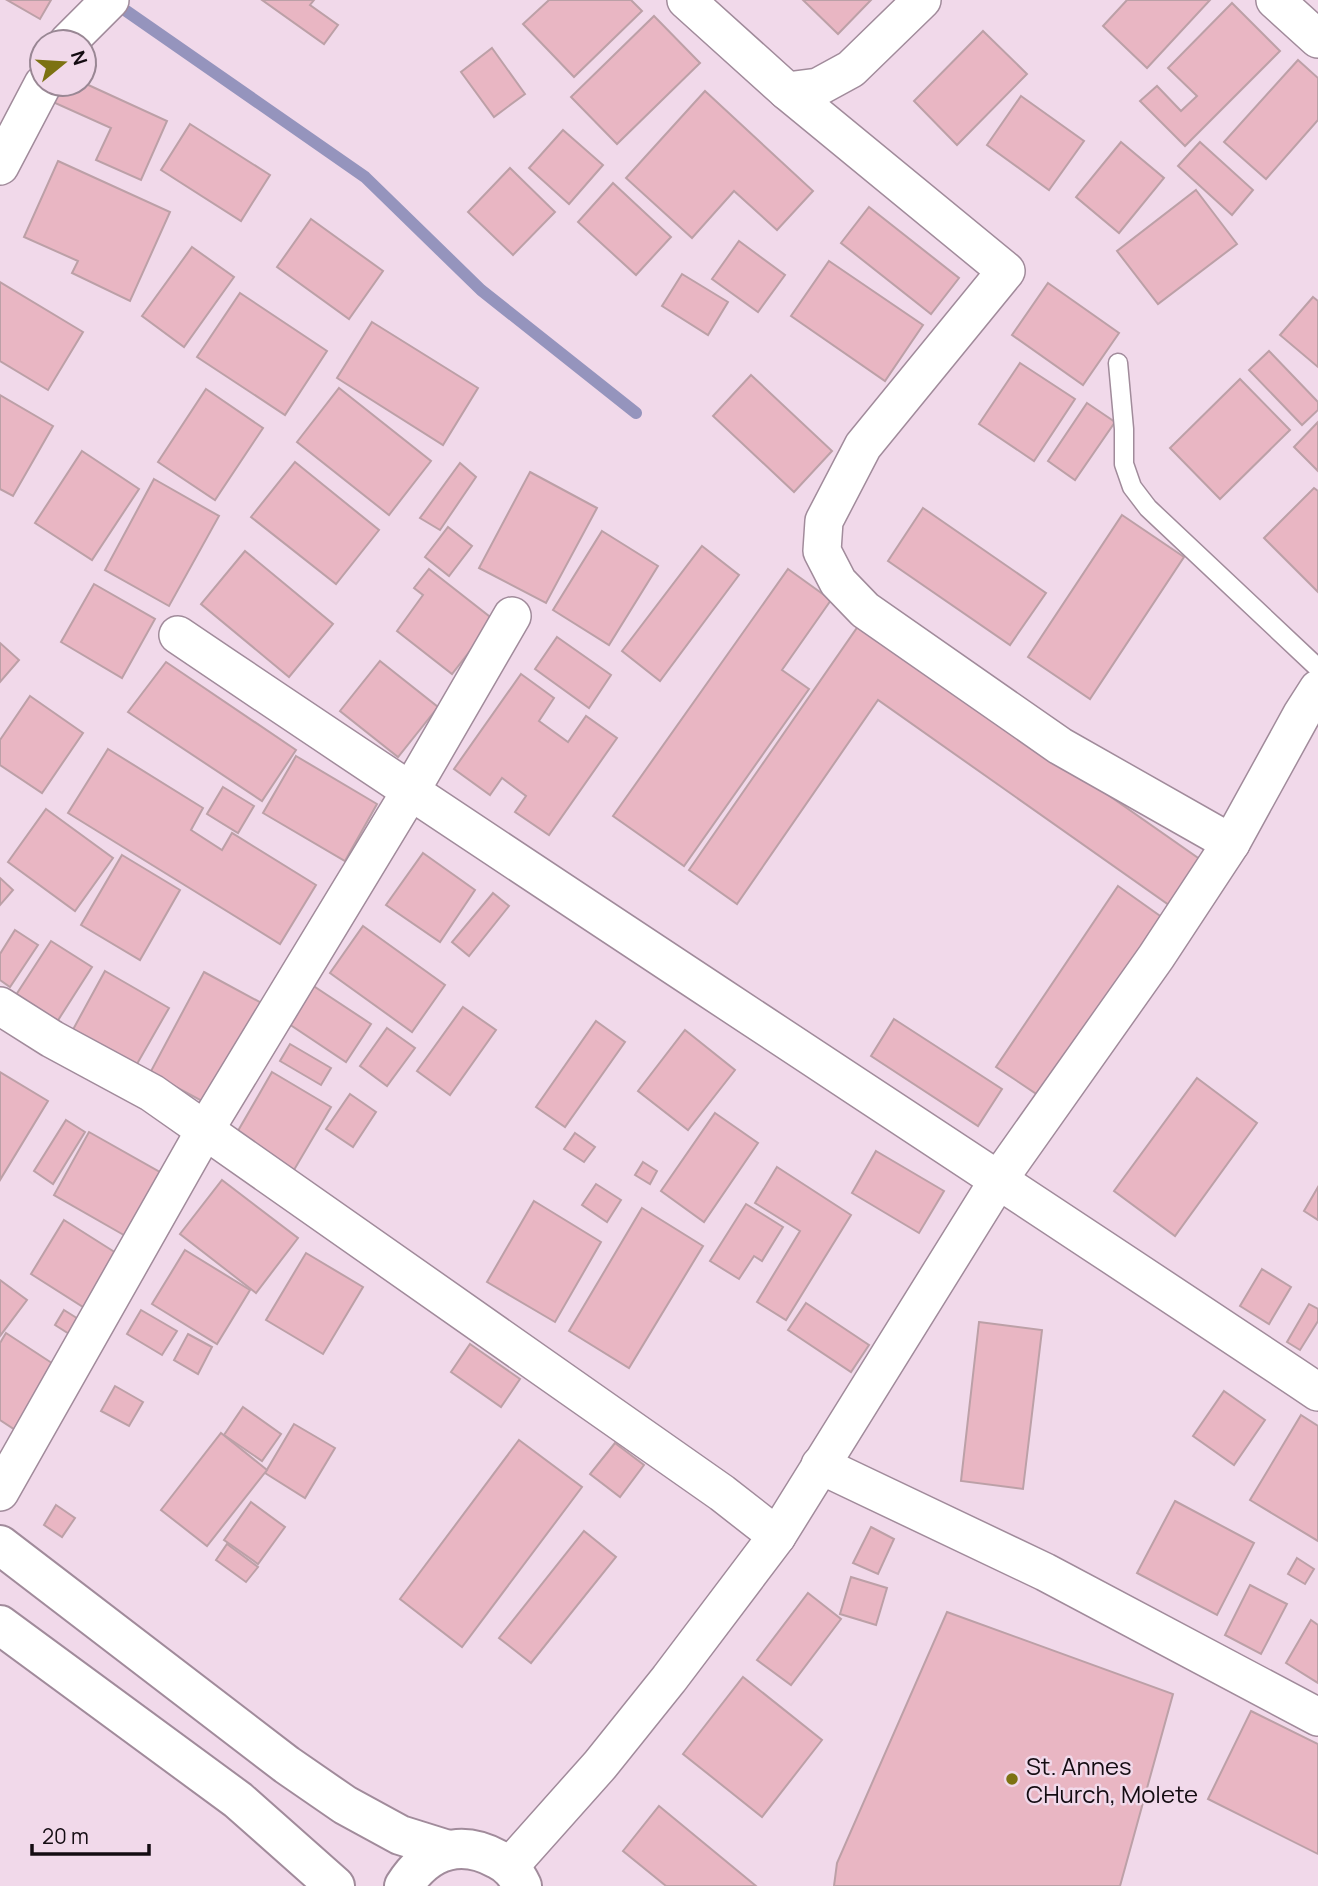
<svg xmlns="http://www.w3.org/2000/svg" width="1318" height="1886" viewBox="0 0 1318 1886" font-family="Manrope,sans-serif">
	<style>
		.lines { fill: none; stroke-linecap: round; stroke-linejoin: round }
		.stream { stroke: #9594bd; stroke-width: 12 }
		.building { fill: #e9b6c3; stroke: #bca0a7; stroke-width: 2 }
		.service-casing { stroke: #a18b9b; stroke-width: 21 }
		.minor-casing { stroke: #a18b9b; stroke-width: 40 }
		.trunk-casing { stroke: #a18b9b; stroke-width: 42 }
		.service { stroke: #fff; stroke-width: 18 }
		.minor { stroke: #fff; stroke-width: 37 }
		.trunk { stroke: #fff; stroke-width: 38 }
		.poi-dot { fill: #7c7212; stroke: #f1d9ea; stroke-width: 2.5 }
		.labels { text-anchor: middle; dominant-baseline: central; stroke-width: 5; stroke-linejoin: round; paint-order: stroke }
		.poi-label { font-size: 24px; fill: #140c12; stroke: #f1d9ea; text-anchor: start }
	</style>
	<rect width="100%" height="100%" fill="#f1d9ea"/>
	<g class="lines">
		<path class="stream" d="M112,1L365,177L481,290L636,413"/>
	</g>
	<g class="building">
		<path d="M7,0H51L40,19Z"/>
		<path d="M262,0H314L310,5L338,25L324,44Z"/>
		<path d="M549,0H631L642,11L574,77L523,24Z"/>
		<path d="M803,0H871L838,34Z"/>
		<path d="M1127,0H1210L1147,68L1103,26Z"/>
		<path d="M1232,3L1280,51L1185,146L1140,101L1157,86L1181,111L1197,96L1168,68Z"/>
		<path d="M654,16L700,63L617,144L571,97Z"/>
		<path d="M983,31L1027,74L957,145L914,101Z"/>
		<path d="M492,48L525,94L494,117L461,72Z"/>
		<path d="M1298,60L1318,78V120L1266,179L1224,142Z"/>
		<path d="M84,83L167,121L141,180L96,160L111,128L44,98L50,84Z"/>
		<path d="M705,91L813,191L777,230L734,191L692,238L626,178Z"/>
		<path d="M1021,96L1084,141L1049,190L987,145Z"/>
		<path d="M190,124L270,175L241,221L161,170Z"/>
		<path d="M563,130L603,165L569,204L529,168Z"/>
		<path d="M1121,142L1164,178L1119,233L1076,197Z"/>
		<path d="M1200,142L1253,190L1232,215L1178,166Z"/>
		<path d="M58,161L170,212L130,301L72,273L78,261L24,237Z"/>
		<path d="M510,168L555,212L513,255L468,212Z"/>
		<path d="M613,183L671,237L636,275L578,222Z"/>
		<path d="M1196,190L1237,244L1158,304L1117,251Z"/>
		<path d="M869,207L959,278L931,314L841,243Z"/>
		<path d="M311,219L383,271L349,319L277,267Z"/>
		<path d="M739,241L785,275L758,312L712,279Z"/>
		<path d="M192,247L234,277L184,347L142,316Z"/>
		<path d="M829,261L923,325L885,381L791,316Z"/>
		<path d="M682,274L728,302L708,335L662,306Z"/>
		<path d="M0,282L83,332L48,390L0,361Z"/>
		<path d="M1048,283L1119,333L1083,385L1012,335Z"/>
		<path d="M240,293L327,351L285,415L197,357Z"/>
		<path d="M1313,297L1318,301V367L1280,335Z"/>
		<path d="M372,322L478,388L443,445L337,378Z"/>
		<path d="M1269,351L1318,402V410L1302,425L1249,370Z"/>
		<path d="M1020,363L1075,399L1034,461L979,424Z"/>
		<path d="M751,375L832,451L794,492L713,416Z"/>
		<path d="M1240,379L1290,430L1220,499L1170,448Z"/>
		<path d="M339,388L431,461L389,515L297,442Z"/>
		<path d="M206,389L263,428L215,500L158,462Z"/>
		<path d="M0,395L53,426L13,496L0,489Z"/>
		<path d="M1087,403L1115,422L1075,480L1048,461Z"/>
		<path d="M1318,422V471L1294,447Z"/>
		<path d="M82,451L139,489L92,560L35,523Z"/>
		<path d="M295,462L379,530L336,584L251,517Z"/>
		<path d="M460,463L476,477L440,530L420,518Z"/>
		<path d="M530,472L597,508L546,603L479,568Z"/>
		<path d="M154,479L219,516L169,606L105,570Z"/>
		<path d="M1314,488L1318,491V592L1264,538Z"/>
		<path d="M923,508L1046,593L1010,645L888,561Z"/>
		<path d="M1122,515L1184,557L1090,699L1028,657Z"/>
		<path d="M448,527L472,546L449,576L425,557Z"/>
		<path d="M602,531L658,566L609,645L553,610Z"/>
		<path d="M702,546L739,575L660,681L622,651Z"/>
		<path d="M245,551L333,624L289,677L201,604Z"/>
		<path d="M429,569L494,620L452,674L397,631L423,595L414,588Z"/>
		<path d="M788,569L831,600L782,670L809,689L684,866L613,816Z"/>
		<path d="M94,584L155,619L122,678L61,642Z"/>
		<path d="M861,622L1201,860L1169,905L878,700L737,904L689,870Z"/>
		<path d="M557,637L611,675L589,708L535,669Z"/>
		<path d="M0,643L19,660L0,682Z"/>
		<path d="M380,661L438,707L398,757L340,711Z"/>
		<path d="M166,662L296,750L262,801L128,712Z"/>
		<path d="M521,674L554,698L539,721L568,742L586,716L617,738L549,835L515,812L526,796L502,778L490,795L454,769Z"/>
		<path d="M30,696L83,733L42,793L0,765V740Z"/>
		<path d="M108,749L203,808L191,830L222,850L232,833L316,885L280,944L68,813Z"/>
		<path d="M296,756L377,804L345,861L263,813Z"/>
		<path d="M223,787L254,806L238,833L207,814Z"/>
		<path d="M46,809L113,858L75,911L8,862Z"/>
		<path d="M423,853L475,890L440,942L386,905Z"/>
		<path d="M122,855L180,890L140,960L81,925Z"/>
		<path d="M0,878L13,890L0,905Z"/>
		<path d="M1118,886L1163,918L1041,1097L996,1067Z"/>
		<path d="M493,893L509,906L469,956L452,942Z"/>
		<path d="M363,926L445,985L412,1032L330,973Z"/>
		<path d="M15,930L38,945L10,987L0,980V954Z"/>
		<path d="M51,941L92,967L55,1025L14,998Z"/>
		<path d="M105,971L169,1008L133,1071L70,1035Z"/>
		<path d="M204,972L267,1006L213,1107L150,1073Z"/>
		<path d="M309,983L371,1024L346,1062L283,1020Z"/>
		<path d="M463,1007L496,1030L450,1095L417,1071Z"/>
		<path d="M894,1019L1002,1089L978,1126L871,1056Z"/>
		<path d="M596,1021L625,1042L565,1127L536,1107Z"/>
		<path d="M387,1028L415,1048L387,1086L360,1066Z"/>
		<path d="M685,1030L735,1070L688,1130L638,1091Z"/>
		<path d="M290,1044L331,1068L321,1085L280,1061Z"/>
		<path d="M0,1072L48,1101L0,1180Z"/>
		<path d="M272,1072L331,1107L294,1170L235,1136Z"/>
		<path d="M1197,1078L1257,1123L1175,1236L1114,1191Z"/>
		<path d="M350,1094L376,1112L353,1147L326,1129Z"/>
		<path d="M715,1113L758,1143L704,1222L661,1191Z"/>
		<path d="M66,1120L85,1132L53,1184L34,1171Z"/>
		<path d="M89,1132L165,1175L129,1238L54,1195Z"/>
		<path d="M575,1133L595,1147L584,1162L564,1149Z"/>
		<path d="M876,1151L944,1191L919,1233L852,1193Z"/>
		<path d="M643,1162L657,1171L650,1184L635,1175Z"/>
		<path d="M777,1167L851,1215L786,1320L757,1302L800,1231L755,1203Z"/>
		<path d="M222,1180L298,1238L256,1293L180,1234Z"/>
		<path d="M596,1184L621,1200L607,1222L582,1205Z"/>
		<path d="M1318,1187V1220L1304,1211Z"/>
		<path d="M534,1201L601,1242L555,1322L487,1282Z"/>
		<path d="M746,1204L783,1227L762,1261L754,1256L739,1279L710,1261Z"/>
		<path d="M642,1208L703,1246L629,1368L569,1331Z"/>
		<path d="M64,1220L124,1258L91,1312L31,1274Z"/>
		<path d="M185,1250L250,1290L217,1344L152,1304Z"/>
		<path d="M306,1253L363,1287L323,1354L266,1320Z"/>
		<path d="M1262,1269L1291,1287L1269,1324L1240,1306Z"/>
		<path d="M0,1280L27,1300L0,1336Z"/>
		<path d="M806,1303L869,1345L851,1372L788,1330Z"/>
		<path d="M1309,1304L1318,1309V1321L1300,1350L1287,1342Z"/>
		<path d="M64,1310L91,1327L82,1342L55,1325Z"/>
		<path d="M141,1310L177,1331L162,1355L127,1334Z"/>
		<path d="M979,1322L1042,1330L1023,1489L961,1481Z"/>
		<path d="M6,1333L64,1371L23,1435L0,1420V1343Z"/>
		<path d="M188,1334L212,1347L198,1374L174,1360Z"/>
		<path d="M470,1344L520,1379L501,1407L451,1372Z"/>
		<path d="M115,1386L143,1402L129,1426L101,1411Z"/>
		<path d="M1224,1391L1265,1420L1234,1465L1193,1436Z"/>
		<path d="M243,1407L281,1434L262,1461L224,1435Z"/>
		<path d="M1301,1415L1318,1426V1541L1250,1500Z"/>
		<path d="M294,1424L335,1448L305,1498L265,1473Z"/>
		<path d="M221,1433L267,1470L207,1546L161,1510Z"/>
		<path d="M519,1440L582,1487L462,1647L400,1599Z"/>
		<path d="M615,1443L644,1465L620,1497L590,1474Z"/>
		<path d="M1175,1501L1254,1543L1217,1615L1137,1573Z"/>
		<path d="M251,1502L285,1527L258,1564L224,1540Z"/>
		<path d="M56,1505L75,1518L62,1537L44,1525Z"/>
		<path d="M871,1527L894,1539L878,1574L853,1563Z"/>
		<path d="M584,1531L616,1557L531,1663L499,1638Z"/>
		<path d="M227,1544L258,1567L246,1582L216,1560Z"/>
		<path d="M1297,1558L1314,1569L1305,1584L1288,1574Z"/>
		<path d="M851,1577L887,1588L876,1625L840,1614Z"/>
		<path d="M1250,1585L1287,1604L1261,1654L1225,1635Z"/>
		<path d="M808,1593L841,1619L791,1685L757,1660Z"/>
		<path d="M947,1612L1173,1694L1120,1886H834L837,1863Z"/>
		<path d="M1311,1620L1318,1625V1683L1286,1663Z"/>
		<path d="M743,1677L822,1740L762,1817L683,1754Z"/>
		<path d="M1251,1711L1318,1744V1854L1208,1799Z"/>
		<path d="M659,1806L756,1886H666L623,1851Z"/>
	</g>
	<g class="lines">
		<g class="service-casing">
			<path id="service" d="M1118,363L1124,429V464L1132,487L1148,508L1318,668"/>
		</g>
		<g class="minor-casing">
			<g id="minor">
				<path d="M686,0L787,91L818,87L851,69L922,0"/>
				<path d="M1275,0L1318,39"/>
				<path d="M68,42L110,0"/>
				<path d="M787,91L1006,271L863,446L824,521L822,551L838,582L865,610L1060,746L1231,843"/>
				<path d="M0,166L43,84"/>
				<path d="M178,635C556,891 939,1139 1318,1392"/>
				<path d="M0,1006L52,1039L152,1093L722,1493L777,1536"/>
				<path d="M820,1465L1045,1572L1318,1717"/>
				<path d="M0,1492L205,1130L410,792L512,616"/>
				<path d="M510,1866L600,1765L669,1679L777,1536L999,1179L1156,957L1231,843L1302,714L1318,689"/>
			</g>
		</g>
		<g class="trunk-casing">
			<g id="trunk">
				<path d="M0,1545L287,1765L345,1805L400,1835L448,1850"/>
				<path d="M0,1625L238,1800L335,1886"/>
				<path d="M404,1886C426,1851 459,1838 497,1859C509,1865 516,1873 522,1886"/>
			</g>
		</g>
		<use href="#service" class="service"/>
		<use href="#minor" class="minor"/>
		<use href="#trunk" class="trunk"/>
	</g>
	<circle class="poi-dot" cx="1012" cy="1779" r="7"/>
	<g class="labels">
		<g class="poi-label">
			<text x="1026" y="1765">St. Annes<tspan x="1026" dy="28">CHurch, Molete</tspan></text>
		</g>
	</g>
	<g transform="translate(63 63) rotate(72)"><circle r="33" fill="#f1d9ea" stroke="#998794" stroke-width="2"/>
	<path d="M0-5L12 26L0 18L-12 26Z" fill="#7c7212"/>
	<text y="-10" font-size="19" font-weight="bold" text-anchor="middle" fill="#140c12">N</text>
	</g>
	<path d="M32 1844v10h117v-10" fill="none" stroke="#140c12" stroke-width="3.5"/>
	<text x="42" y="1844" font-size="21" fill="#140c12" stroke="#f1d9ea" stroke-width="5" paint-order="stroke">20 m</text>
</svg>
